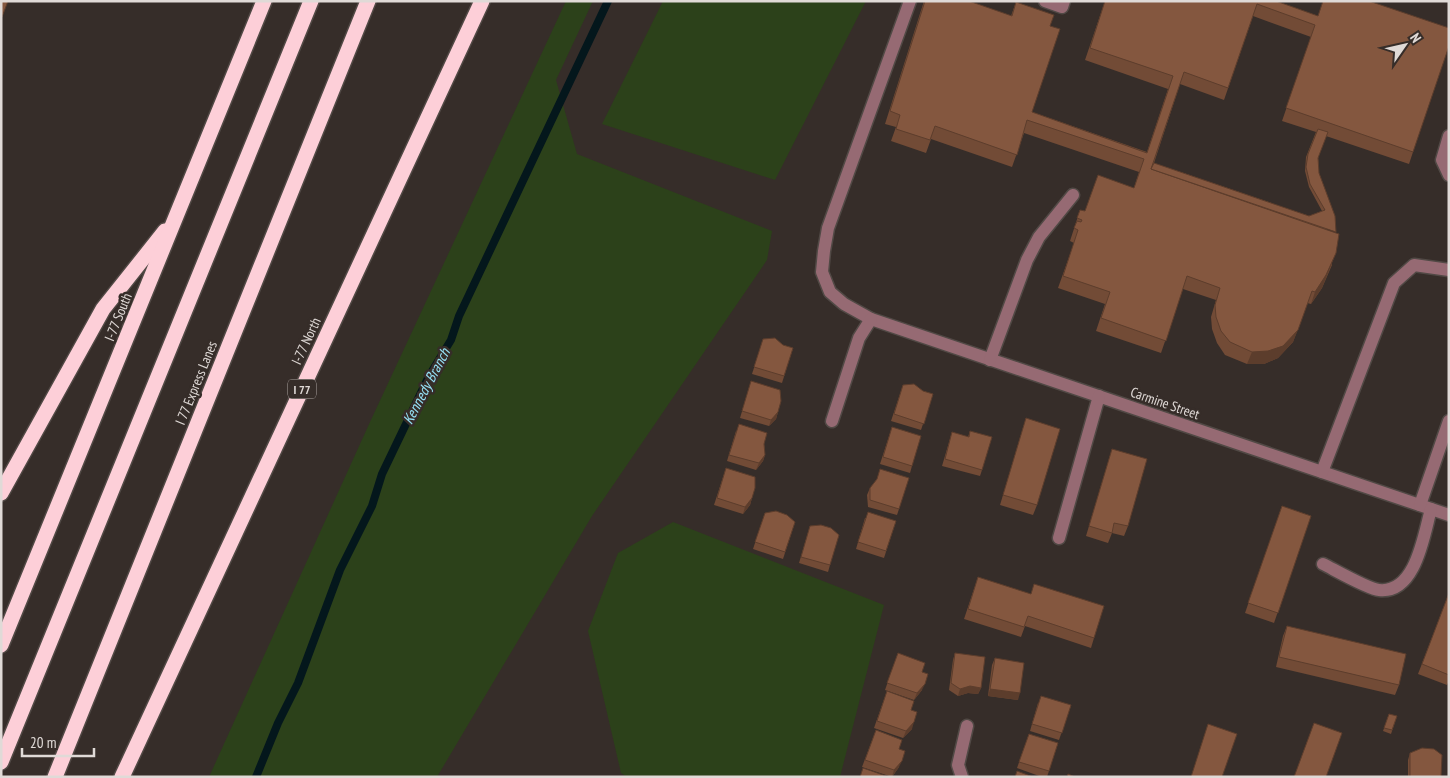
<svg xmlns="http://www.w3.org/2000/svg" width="1450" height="778" viewBox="0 0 1450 778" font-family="'PT Sans Narrow',sans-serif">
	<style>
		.green { fill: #2c411a }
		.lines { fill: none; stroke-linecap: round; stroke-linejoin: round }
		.stream { stroke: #04171c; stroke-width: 8 }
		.minor-casing { stroke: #514945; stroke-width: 15 }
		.highway-casing { stroke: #514945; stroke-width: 18 }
		.minor { stroke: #966a73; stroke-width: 12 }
		.highway { stroke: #fdcfd8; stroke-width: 15 }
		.wall { fill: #724b36; fill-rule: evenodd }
		.shaded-wall { fill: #5c3d2c }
		.building { fill: #84573f; stroke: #5c3d2c }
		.labels { text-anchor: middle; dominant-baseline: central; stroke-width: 5; stroke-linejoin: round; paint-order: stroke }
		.shield { fill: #362d29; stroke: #ada6a3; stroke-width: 1 }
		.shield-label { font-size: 12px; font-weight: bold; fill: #e0dad7 }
		.street-label { font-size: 14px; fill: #e0dad7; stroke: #362d29 }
		.water-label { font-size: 15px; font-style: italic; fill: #96e2f7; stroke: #362d29 }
	</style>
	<rect width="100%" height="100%" fill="#362d29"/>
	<g class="green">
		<path d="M566,1H593L556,80L577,154L772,231L767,260L592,516L437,777H209L370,422Z"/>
		<path d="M663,1H866L775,180L602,124Z"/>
		<path d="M673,522L884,605L840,777H627L621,773L588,631L618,553Z"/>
	</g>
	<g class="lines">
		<path class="stream" d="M256,777L278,723L298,683L340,570L372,506L382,474L429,376L451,340L459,316L608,1"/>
		<g class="minor-casing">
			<g id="minor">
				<path d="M910,1L828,228L824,251L822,272L830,292L844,304L871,319L1449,515"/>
				<path d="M1045,1L1062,7L1064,1"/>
				<path d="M1449,136L1442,160L1449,175"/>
				<path d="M990,360L1027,260L1039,237L1073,195"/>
				<path d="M832,421L859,338L871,319"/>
				<path d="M1322,472L1394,283L1414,265L1449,270"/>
				<path d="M1420,505L1449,421"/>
				<path d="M1059,538L1099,396"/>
				<path d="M1323,564C1335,570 1368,589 1379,590C1416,594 1424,534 1431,509"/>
				<path d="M962,777L958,765L967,726"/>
			</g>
		</g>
		<g class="highway-casing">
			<g id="highway">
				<path d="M1,493L103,309L165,231"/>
				<path d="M1,645L264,1"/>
				<path d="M1,762L311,1"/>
				<path d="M55,777L368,1"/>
				<path d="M122,777L482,1"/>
			</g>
		</g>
		<use href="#minor" class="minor"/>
		<use href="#highway" class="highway"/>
	</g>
	<g class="wall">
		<path d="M924,1H969L1011,16L1016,2L1050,26L1032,112L1147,152L1168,89L1085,60L1105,1H1276L1318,16L1413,152L1409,164L1326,136L1318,158L1319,173L1332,265L1322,288L1311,304L1307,303L1293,342L1278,358L1264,364H1247L1225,355L1217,343L1212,329L1211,317L1216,300L1183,289L1161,353L1096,331L1105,304L1058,288L1074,243L1070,241L1080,210L1085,211L1134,188L1139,172L1024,133L1012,167L931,139L926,153L891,141L896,127L885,124ZM1253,16L1311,37L1282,121L1316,132L1306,157L1305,171L1309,187L1322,211L1309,216L1154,163L1180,84L1224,100Z"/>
		<path d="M783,345L793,348L782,383L752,374L761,346Z"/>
		<path d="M903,385L933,394L921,430L891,421Z"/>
		<path d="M749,388L778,412L776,419L769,426L740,418Z"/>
		<path d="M1026,418L1037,505L1033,515L1000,505Z"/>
		<path d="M892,427L912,466L910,473L880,464Z"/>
		<path d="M736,431L764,444L765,455L763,461L756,470L727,461Z"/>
		<path d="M970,431L982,470L980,476L942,466L952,432L968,437Z"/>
		<path d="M1112,449L1128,526L1124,536L1112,533L1108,543L1086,536Z"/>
		<path d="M726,468L752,498L750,505L743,514L714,505Z"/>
		<path d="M870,488L899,509L897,515L868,507L867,495Z"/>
		<path d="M1282,506L1311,516L1274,623L1245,613Z"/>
		<path d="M765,513L795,522L783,559L753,549Z"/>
		<path d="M865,518L896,521L884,558L856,549Z"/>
		<path d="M810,526L830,565L828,572L799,563Z"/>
		<path d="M978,577L1094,638L1091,648L1025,626L1021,637L964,619Z"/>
		<path d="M1449,593V681L1447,685L1418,674Z"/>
		<path d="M1287,626L1399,685L1395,695L1276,667L1283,636Z"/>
		<path d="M898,653L922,672V690L914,700L885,690Z"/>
		<path d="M955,653L981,688L978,694L968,693L958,696L949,690L953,660Z"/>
		<path d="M995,658L1018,700L988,696L992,665Z"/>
		<path d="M887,691L911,710L912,729L903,738L874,728Z"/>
		<path d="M1038,703L1071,705L1059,740L1030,731Z"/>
		<path d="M1389,714L1397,716L1391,734L1383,731Z"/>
		<path d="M876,730L899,749V767L892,777L862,767Z"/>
		<path d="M1029,734L1058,743L1047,777H1042L1017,768Z"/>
		<path d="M1410,753L1441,777H1408V760Z"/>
	</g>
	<g class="shaded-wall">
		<path d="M1336,253L1322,288L1311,304L1315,292Z"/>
		<path d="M1298,330L1293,342L1278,358L1264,364H1247L1252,352Z"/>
		<path d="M778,412L776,419L769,426L771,420Z"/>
		<path d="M765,455L763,461L756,470L759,463Z"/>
		<path d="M752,498L750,505L743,514L745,507Z"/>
		<path d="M925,684L922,690L914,700L917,693Z"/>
		<path d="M970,686L981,688L978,694L968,693L958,696L960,689Z"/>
		<path d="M990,689L1020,693L1018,700L988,696Z"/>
		<path d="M914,722L912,729L903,738L906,731Z"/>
		<path d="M902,761L899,767L892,777L894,770Z"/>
	</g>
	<g class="building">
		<path d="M1,1H8L2,17H1Z"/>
		<path d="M925,1H969L1012,16L1016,2L1054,15L1050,26L1060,29L1032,112L1147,153L1173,76L1090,48L1105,1H1276L1318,16L1323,1H1369L1449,28V46L1413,152L1286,108L1315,25L1257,4L1228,88L1184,72L1151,169L1339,234L1336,253L1326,275L1315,292L1312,291L1298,330L1283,346L1268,351L1252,352L1230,342L1221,331L1216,317L1215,305L1220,288L1187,276L1166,341L1101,318L1110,292L1063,276L1078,230L1074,228L1077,221L1081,222L1082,220L1077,218L1080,210L1085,211L1098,175L1134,188L1144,159L1027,120L1017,155L935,126L930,140L896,129L900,115L890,111Z"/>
		<path d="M1318,129L1328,132L1318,158L1319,173L1335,216L1336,232L1151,169L1154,163L1309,216L1325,210L1310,184L1306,167L1308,154Z"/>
		<path d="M775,338L783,345L793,348L784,376L754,367L763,339Z"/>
		<path d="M751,381L780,390L781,401L778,412L771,420L742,411Z"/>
		<path d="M914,384L923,391L933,394L924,424L894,414L903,385Z"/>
		<path d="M1026,418L1060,429L1037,505L1003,495Z"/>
		<path d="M739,424L767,433L764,444L765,455L759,463L729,455Z"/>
		<path d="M892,427L921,436L912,466L883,457Z"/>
		<path d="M970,431L992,437L982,470L945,459L952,432L969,437Z"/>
		<path d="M1112,449L1147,459L1128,526L1114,523L1112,533L1089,526Z"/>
		<path d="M726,468L755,477V488L752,498L745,507L717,498Z"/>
		<path d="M880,469L909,478L899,509L870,500V488L877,479Z"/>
		<path d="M1282,506L1311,516L1278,613L1248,603Z"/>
		<path d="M776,511L787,515L795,522L785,552L755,542L765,513Z"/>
		<path d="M868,512L896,521L886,551L858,542Z"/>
		<path d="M821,525L831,528L839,535L830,565L801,557L810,526Z"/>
		<path d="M978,577L1031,594L1034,584L1104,606L1094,638L1028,616L1024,627L968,609Z"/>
		<path d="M1449,593V675L1422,664Z"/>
		<path d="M1287,626L1406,654L1399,685L1279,657Z"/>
		<path d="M898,653L925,663L922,672L928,674L925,684L917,693L887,683Z"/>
		<path d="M955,653L985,657L981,688L970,686L960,689L951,683Z"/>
		<path d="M995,658L1024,663L1020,693L990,689Z"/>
		<path d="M887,691L914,701L911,710L917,712L914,722L906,731L877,721Z"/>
		<path d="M1041,696L1071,705L1062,733L1032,724Z"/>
		<path d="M1389,714L1397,716L1392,730L1384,728Z"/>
		<path d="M1314,723L1342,733L1326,777H1294Z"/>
		<path d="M1208,724L1237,734L1222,777H1191Z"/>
		<path d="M876,730L902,740L899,749L905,751L902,761L894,770L865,760Z"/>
		<path d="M1029,734L1058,743L1049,771L1019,762Z"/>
		<path d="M1422,748L1434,749L1442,755L1441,777H1410V753Z"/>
		<path d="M863,768L889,777H860Z"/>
		<path d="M1017,771L1033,777H1015Z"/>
		<path d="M1068,774L1075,777H1067Z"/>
	</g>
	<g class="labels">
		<rect class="shield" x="288" y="379.5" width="28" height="19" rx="4"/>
		<g class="shield-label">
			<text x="302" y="389">I 77</text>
		</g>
		<g class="street-label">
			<text transform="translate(118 317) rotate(-68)">I-77 South</text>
			<text transform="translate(306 341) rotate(-65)">I-77 North</text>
			<text transform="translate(196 383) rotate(-68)">I 77 Express Lanes</text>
			<text transform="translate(1165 403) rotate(19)">Carmine Street</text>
		</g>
		<g class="water-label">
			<text transform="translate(426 386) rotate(-62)">Kennedy Branch</text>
		</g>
	</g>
	<rect width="1450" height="778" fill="none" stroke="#e0dad7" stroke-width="5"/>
	<g transform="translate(1405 45) rotate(56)" stroke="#362d29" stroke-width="4" paint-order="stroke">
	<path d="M0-4L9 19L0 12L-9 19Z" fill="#e0dad7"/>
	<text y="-8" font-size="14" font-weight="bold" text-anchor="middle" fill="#e0dad7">N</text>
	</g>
	<path d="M22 748v8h72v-8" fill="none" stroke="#e0dad7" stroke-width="2.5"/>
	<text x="30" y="748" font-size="15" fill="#e0dad7" stroke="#362d29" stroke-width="4" paint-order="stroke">20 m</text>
</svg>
